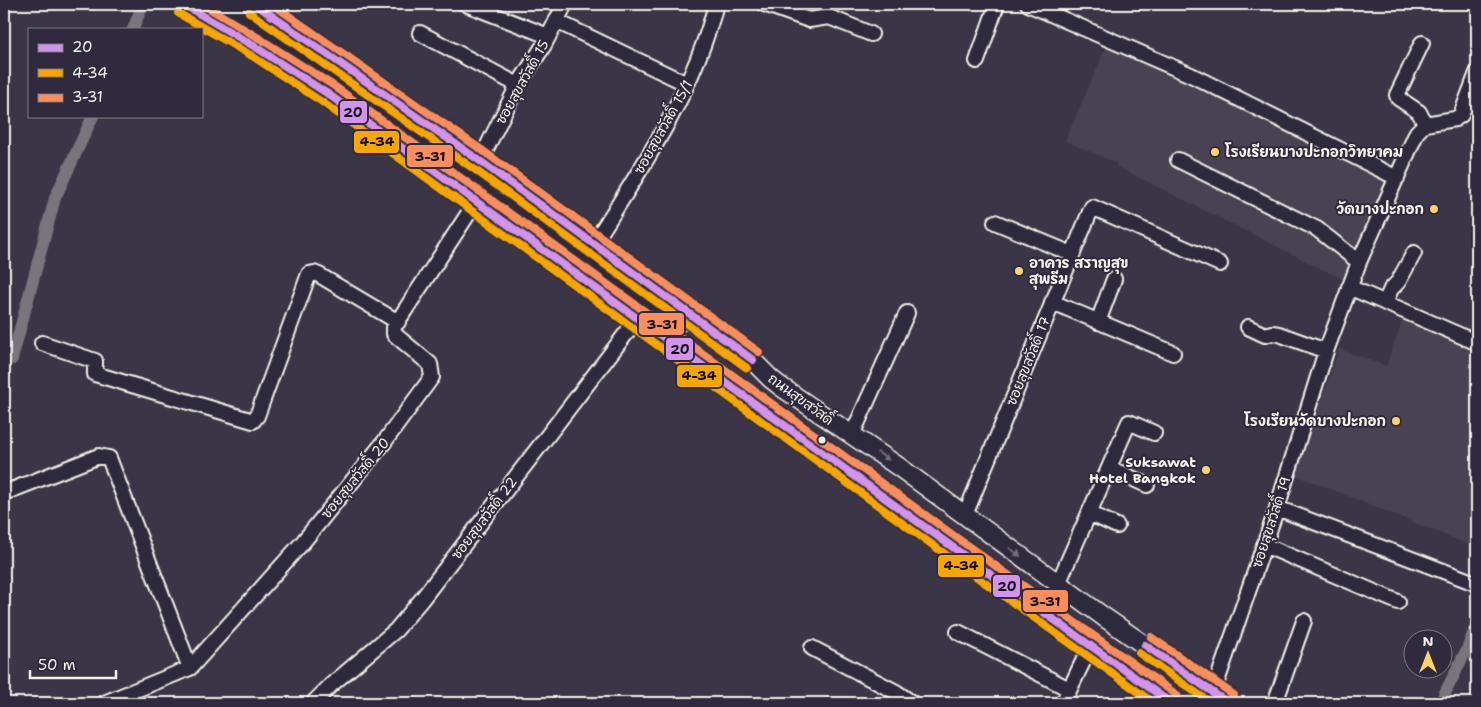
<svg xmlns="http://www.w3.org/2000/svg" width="1481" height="707" font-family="'Shantell Sans','Playpen Sans Thai',sans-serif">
	<rect width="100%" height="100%" fill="#3b3647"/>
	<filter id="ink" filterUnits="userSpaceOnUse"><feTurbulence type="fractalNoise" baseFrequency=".02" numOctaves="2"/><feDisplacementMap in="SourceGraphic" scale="10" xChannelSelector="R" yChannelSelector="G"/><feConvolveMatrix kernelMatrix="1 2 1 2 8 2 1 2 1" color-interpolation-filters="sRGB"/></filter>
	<g filter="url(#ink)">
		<path fill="#484352" d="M1108,43L1391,179L1360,250L1349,259L1344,280L1116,166L1117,163L1065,141Z
			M1403,319L1477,351V548L1296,475L1339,349L1386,366Z"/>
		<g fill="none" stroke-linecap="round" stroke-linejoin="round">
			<path stroke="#78747b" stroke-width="12" d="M133,29L143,4
				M4,358L12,359L55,198L93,116
				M1440,703L1468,647L1477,624"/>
			<g stroke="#f4f1e8" stroke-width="18">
				<path id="minor" d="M466,4L548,36
					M764,4L809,20L829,17L871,34
					M1028,4L1191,75L1397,178
					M556,21L687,84
					M420,33L518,85
					M1422,43L1397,95L1398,98L1419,112L1425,124
					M977,61L997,4
					M1178,160L1317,229L1359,262
					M480,161L518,85L544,45L565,4
					M995,222L1072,254
					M594,243C642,168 694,91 716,4
					M1349,287L1473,341
					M1052,302L1173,353
					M1385,303L1391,289L1398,282L1414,253
					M1098,322L1114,279
					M1248,327L1265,335L1272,333L1279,334L1326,351
					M42,343L95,361V374L253,421L257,416L309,274L314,273L319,275L398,322
					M852,435L907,313
					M1109,468L1147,485
					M4,493L99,456L109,458L190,668
					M1277,508L1475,583
					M1089,513L1117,526
					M965,515L1092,207L1220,264
					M1264,545L1398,602
					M1058,584L1129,422L1154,433
					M958,632L1069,689
					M812,648L896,692L912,703
					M1213,693L1277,508L1326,351L1359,262L1417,132L1425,124L1455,119L1461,115L1477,73
					M104,703L190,668L303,542L385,441L432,377L430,364L394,334V327L476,202
					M313,703L331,685L396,630L422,599L638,318
					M1063,703L1091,645
					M1275,703L1304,621"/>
			</g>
			<g stroke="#f4f1e8" stroke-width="21">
				<path id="major" d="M183,4L257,48L328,94L705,366L980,567L1171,703
					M227,4L307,57L645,297L682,321
					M255,4L480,161L749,357L771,379L780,386L899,467L1104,617L1228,703"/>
			</g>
			<use href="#minor" stroke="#2f2a3d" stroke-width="14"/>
			<use href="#major" stroke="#2f2a3d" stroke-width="18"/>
			<g stroke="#2f2a3d" stroke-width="11">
				<path id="bus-1" d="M183,4L257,48L328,94L980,567L1171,703
					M255,4L480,161L753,360
					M1145,645L1228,703"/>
			</g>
			<g stroke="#2f2a3d" stroke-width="11">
				<path id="bus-2" d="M249,12L474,169L747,368
					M178,13L252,56L322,102L974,575L1154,703
					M1139,653L1211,703"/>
			</g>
			<g stroke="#2f2a3d" stroke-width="11">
				<path id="bus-3" d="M202,4L262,40L334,86L986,559L1177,695
					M272,4L486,153L759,352
					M1151,637L1234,695"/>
			</g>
			<use href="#bus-1" stroke="#d193ec" stroke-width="8"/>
			<use href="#bus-2" stroke="#f7a600" stroke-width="8"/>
			<use href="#bus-3" stroke="#fa8e5a" stroke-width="8"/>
		</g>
		<defs><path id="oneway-solid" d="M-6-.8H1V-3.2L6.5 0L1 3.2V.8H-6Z" transform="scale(1.25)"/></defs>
		<g fill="#747079">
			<use href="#oneway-solid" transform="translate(883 456) rotate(34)"/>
			<use href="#oneway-solid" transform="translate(1015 552) rotate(36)"/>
		</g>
	</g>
	<g fill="#ffd166" stroke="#2f2a3d" stroke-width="2">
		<circle cx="1215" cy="152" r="5"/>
		<circle cx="1434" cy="209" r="5"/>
		<circle cx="1019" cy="271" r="5"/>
		<circle cx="1396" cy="421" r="5"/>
		<circle cx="1206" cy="470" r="5"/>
	</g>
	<circle fill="#f4f1e8" stroke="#2f2a3d" stroke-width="2" cx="822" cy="440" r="4.5"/>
	<g text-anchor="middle" stroke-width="4" stroke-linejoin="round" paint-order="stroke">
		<g font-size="14" fill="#f4f1e8" stroke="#2f2a3d">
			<text transform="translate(522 82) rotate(-61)" y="5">ซอยสุขสวัสดิ์ 15</text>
			<text transform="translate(663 127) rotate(-61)" y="5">ซอยสุขสวัสดิ์ 15/1</text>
			<text transform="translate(1028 361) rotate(-68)" y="5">ซอยสุขสวัสดิ์ 17</text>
			<text transform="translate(801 399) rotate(36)" y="5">ถนนสุขสวัสดิ์</text>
			<text transform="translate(355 478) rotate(-51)" y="5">ซอยสุขสวัสดิ์ 20</text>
			<text transform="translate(484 518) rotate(-53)" y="5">ซอยสุขสวัสดิ์ 22</text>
			<text transform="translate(1271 522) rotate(-72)" y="5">ซอยสุขสวัสดิ์ 19</text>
		</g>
		<g font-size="14" font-weight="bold" fill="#f4f1e8" stroke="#2f2a3d" text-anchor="end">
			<text x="1225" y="157" text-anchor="start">โรงเรียนบางปะกอกวิทยาคม</text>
			<text x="1424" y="214">วัดบางปะกอก</text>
			<text x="1029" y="268" text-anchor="start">อาคาร สราญสุข<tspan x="1029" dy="16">สุพรีม</tspan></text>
			<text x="1386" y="426">โรงเรียนวัดบางปะกอก</text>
			<text x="1196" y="467">Suksawat<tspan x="1196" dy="16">Hotel Bangkok</tspan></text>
		</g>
	</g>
	<g stroke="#2f2a3d" stroke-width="2">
		<rect x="339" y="100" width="29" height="24" rx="5" fill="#d193ec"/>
		<rect x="353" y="130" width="47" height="24" rx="5" fill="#f7a600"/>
		<rect x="406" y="144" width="48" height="24" rx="5" fill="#fa8e5a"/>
		<rect x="638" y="312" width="47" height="24" rx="5" fill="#fa8e5a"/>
		<rect x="665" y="337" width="29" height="24" rx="5" fill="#d193ec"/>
		<rect x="676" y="364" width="47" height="24" rx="5" fill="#f7a600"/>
		<rect x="937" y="554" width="48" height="24" rx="5" fill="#f7a600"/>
		<rect x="992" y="574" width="29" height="24" rx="5" fill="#d193ec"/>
		<rect x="1022" y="589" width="47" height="24" rx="5" fill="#fa8e5a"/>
	</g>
	<g font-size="14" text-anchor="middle" font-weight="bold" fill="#111">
		<text x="353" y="117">20</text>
		<text x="377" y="146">4-34</text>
		<text x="430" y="161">3-31</text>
		<text x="662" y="329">3-31</text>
		<text x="680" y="354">20</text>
		<text x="699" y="380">4-34</text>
		<text x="961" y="570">4-34</text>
		<text x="1007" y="591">20</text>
		<text x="1045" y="606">3-31</text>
	</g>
	<rect width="1481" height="707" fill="none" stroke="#2f2a3d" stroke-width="20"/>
	<rect x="10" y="10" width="1461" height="687" fill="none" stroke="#f4f1e8" stroke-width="2" filter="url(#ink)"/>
	<rect x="28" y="28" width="175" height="90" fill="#2f2a3d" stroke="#7e7a81"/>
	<rect x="38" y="44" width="25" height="8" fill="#d193ec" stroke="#7e7a81"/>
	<text x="72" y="52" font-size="15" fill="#f4f1e8">20</text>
	<rect x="38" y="69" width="25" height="8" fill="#f7a600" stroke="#7e7a81"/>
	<text x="72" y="78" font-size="15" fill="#f4f1e8">4-34</text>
	<rect x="38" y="94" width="25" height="8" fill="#fa8e5a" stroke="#7e7a81"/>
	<text x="72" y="102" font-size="15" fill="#f4f1e8">3-31</text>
	<g transform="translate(1428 654)"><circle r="24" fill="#2f2a3d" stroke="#7e7a81"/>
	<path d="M0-4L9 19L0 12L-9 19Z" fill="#ffd166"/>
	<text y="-8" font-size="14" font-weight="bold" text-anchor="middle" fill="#f4f1e8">N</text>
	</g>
	<path d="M30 670v8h86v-8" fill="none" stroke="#f4f1e8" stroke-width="2.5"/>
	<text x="38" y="670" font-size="15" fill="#f4f1e8" stroke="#2f2a3d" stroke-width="4" paint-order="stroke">50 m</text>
</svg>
